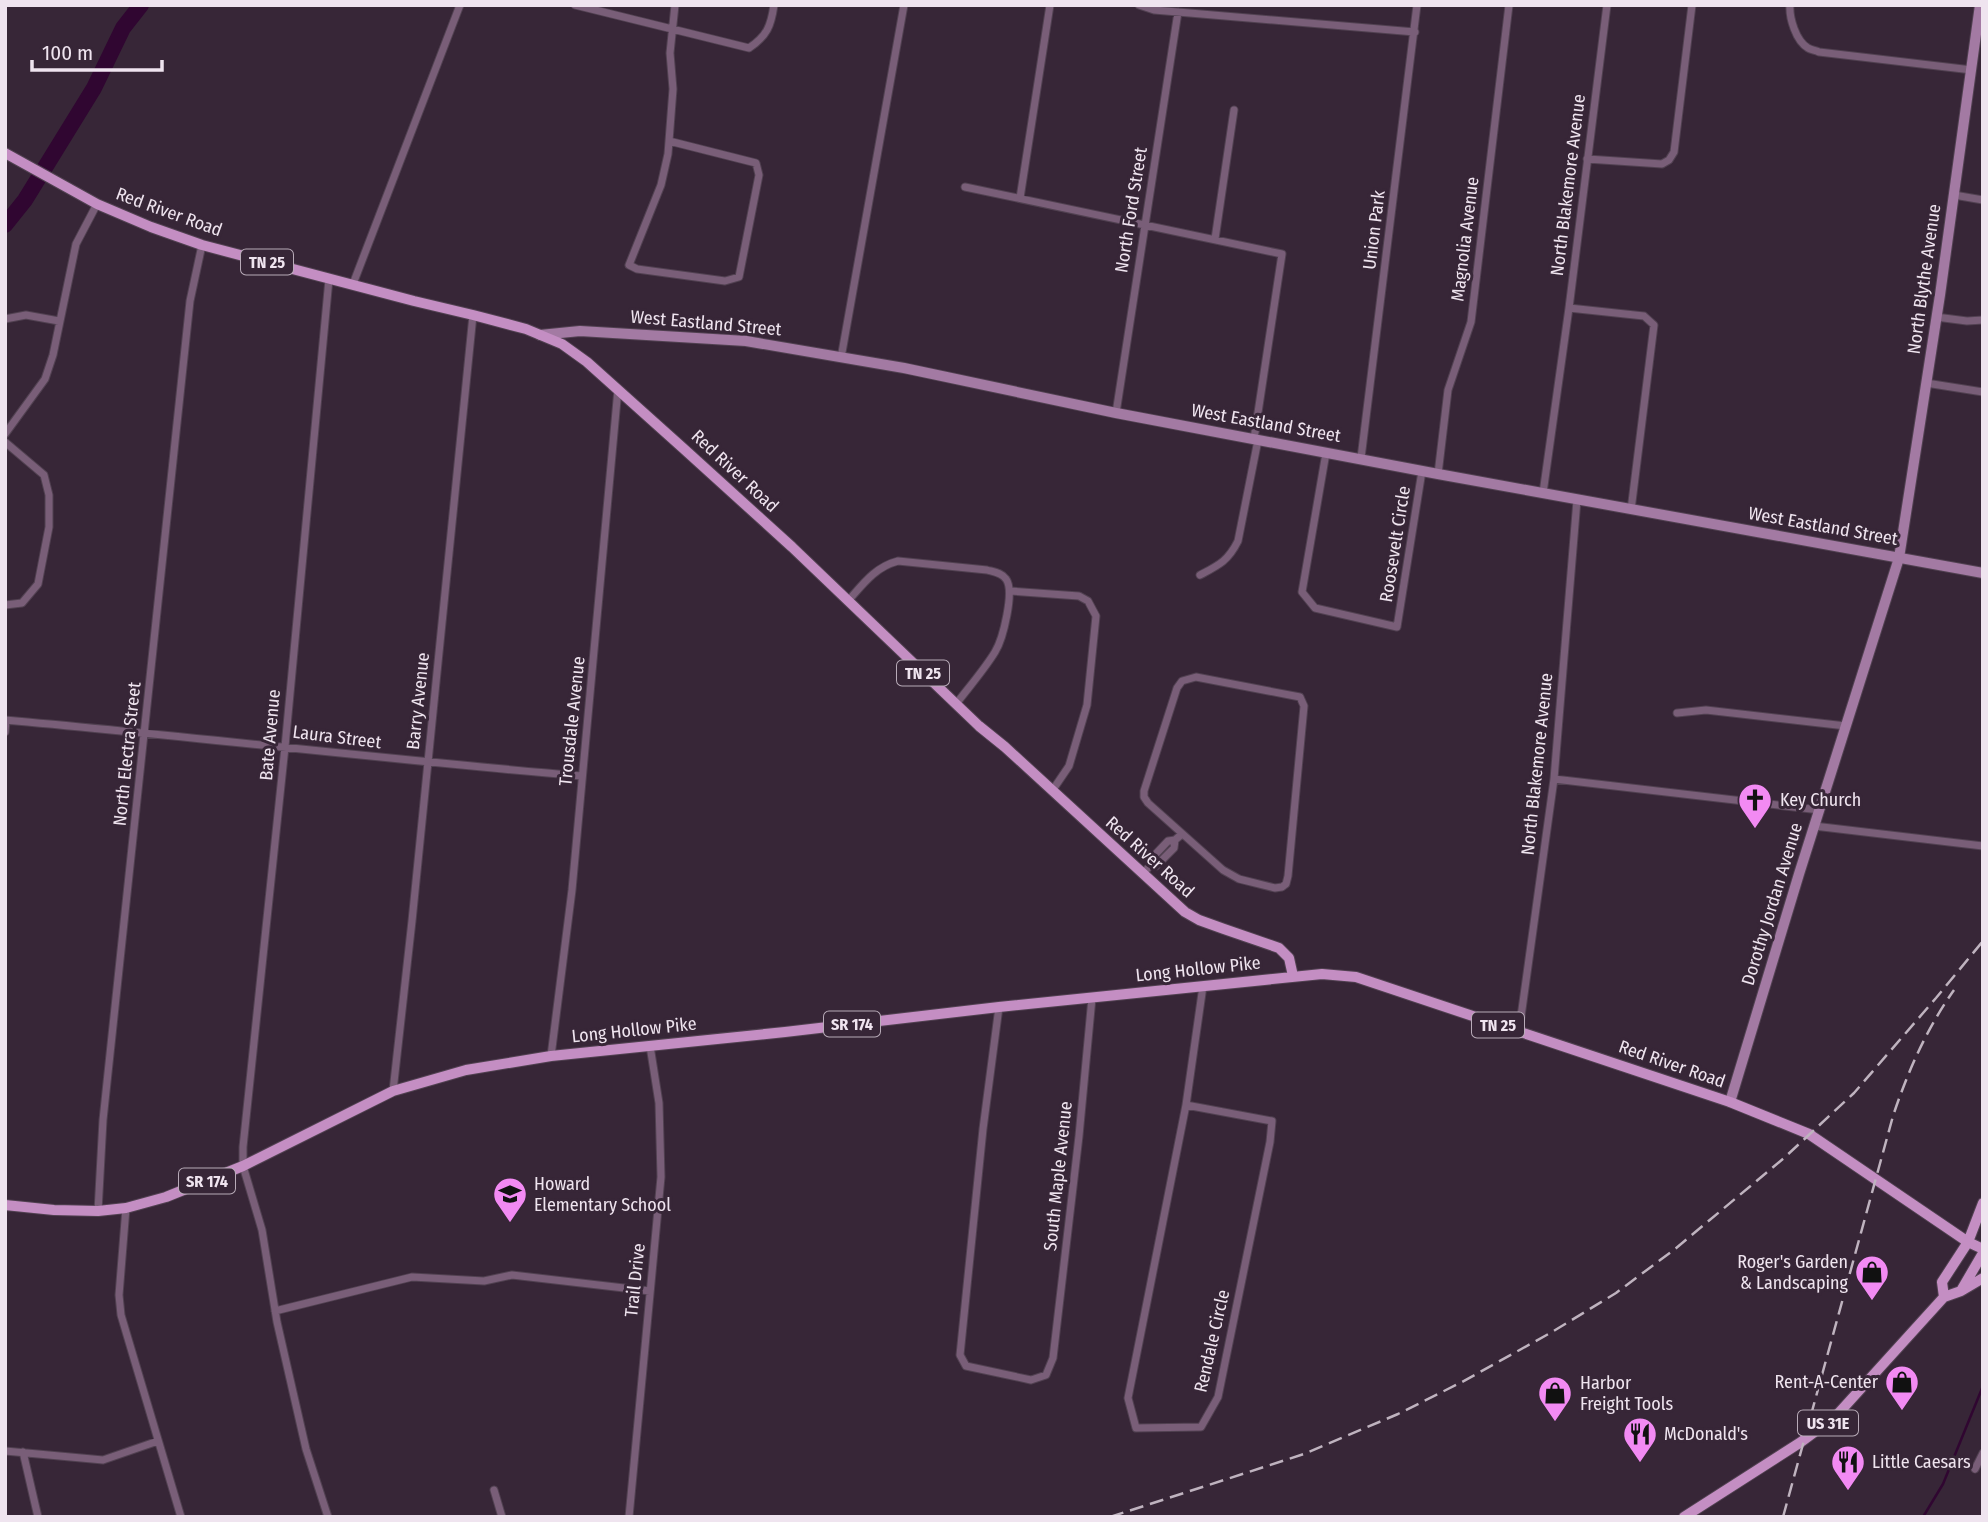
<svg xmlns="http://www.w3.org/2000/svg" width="1988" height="1522" font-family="'Fira Sans Condensed',sans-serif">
	<rect width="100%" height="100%" fill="#372637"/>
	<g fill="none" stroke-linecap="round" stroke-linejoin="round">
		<path stroke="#300631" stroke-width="2.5" d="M1923,1517L1943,1484L1983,1386"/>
		<path stroke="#300631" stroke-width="16" d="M5,225L25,200L94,88L123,28L141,5"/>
		<g stroke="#514151" stroke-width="9">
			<path id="street" d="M575,5L749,48C767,36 771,26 774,5
				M1139,5L1154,10L1415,32
				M1790,5C1789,18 1796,41 1808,48C1811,50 1815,50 1819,52L1972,70
				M669,141L756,163L759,175L739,277L725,281L637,269L629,265L661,185L668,154L673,89L670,53L675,5
				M1587,159L1662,164L1669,160L1674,152L1692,5
				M965,187L1282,254L1254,439
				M1954,195L1983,200
				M1020,198L1050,5
				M1215,239L1234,110
				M353,284L460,5
				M1569,308L1644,316L1654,325L1631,510
				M1936,317L1967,321L1983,320
				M5,319L26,315L59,321
				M841,358L904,5
				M1926,383L1983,392
				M1116,413L1178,12
				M5,434L45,379L53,355L76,244L97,204
				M5,442L44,475L49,495V527L38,584L22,603L5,605
				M1326,453L1302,592L1315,608L1397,627L1422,471
				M1361,458L1417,5
				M1438,474L1448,390L1471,322L1509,5
				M1543,493L1569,308L1607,5
				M1200,575C1219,565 1228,561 1238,541L1258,440
				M1010,591L1079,596L1088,601L1096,616L1087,705L1069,766L1052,791
				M848,601C863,584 875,567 898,561L987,570C994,572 1002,573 1006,579C1015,591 1003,639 995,652C984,670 969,687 956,704
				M1196,677L1300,697L1304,706L1288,876L1286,884L1282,887L1275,888L1239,879L1223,870L1148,803L1144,797V791L1177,688L1182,681Z
				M1677,713L1706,710L1846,726
				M5,720C198,737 390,760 582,776
				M5,732L6,721
				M1554,779L1820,810
				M1814,826L1983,846
				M1150,866H1156L1174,848L1175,840
				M1142,874L1150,866V860L1168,841L1175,840L1182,834
				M999,1007L983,1129L960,1355L966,1366L1031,1380L1046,1375L1053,1358L1079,1136L1092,998
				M1519,1031L1554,779L1577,500
				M551,1056L572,890L618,389
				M393,1091L412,921L473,315
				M1186,1105L1272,1121L1270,1142L1218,1397L1201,1427L1136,1428L1128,1398Z
				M1186,1105L1203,986
				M126,1208L119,1295L121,1315L181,1517
				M98,1211L103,1120L190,301L202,245
				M275,1311L412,1277L484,1281L512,1275L650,1291
				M5,1451L103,1460L158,1441
				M23,1452L38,1517
				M1975,1469L1983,1453
				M494,1490L502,1517
				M328,1517L306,1449L277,1322L262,1230L243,1166V1147L285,747L329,279
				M629,1517L661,1177L659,1103L650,1046"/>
		</g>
		<g stroke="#514151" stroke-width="12">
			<path id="secondary" d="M540,335L580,331L746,341L904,368L1116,413L1438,474L1983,573
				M1730,1102L1799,874L1899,558L1940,295L1980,5"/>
		</g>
		<g stroke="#514151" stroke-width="12">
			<path id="primary" d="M5,153L97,204L151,227L202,245L414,301L473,315L526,329L562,344L587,362L684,449L792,547L979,726L1005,747L1185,912L1199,920L1224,929L1279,948L1289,958L1293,976
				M5,1205L54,1210L98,1211L126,1208L166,1197L243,1166L393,1091L466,1070L551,1056L785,1032L999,1007L1322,974L1356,977L1730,1102L1809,1134L1968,1242L1983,1249
				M1962,1289L1983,1253
				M1944,1297L1942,1282L1968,1242L1983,1203
				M1684,1517L1801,1442L1836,1416L1944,1297L1961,1291L1983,1278"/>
		</g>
		<use href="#street" stroke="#795e78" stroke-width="7"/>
		<use href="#secondary" stroke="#a37aa3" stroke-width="10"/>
		<use href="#primary" stroke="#c48ec3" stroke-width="10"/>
		<path stroke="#bfb3bf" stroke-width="2.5" stroke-dasharray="14 7" stroke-linecap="butt" d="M1110,1517L1304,1454L1398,1414L1462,1382L1552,1332L1616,1293L1675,1249L1784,1158L1854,1093L1936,998L1983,941
			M1783,1517L1893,1116C1908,1071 1927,1028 1954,990"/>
	</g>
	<defs>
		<g id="church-pin" transform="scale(1.75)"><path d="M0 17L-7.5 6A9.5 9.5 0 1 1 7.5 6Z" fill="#f28af3" stroke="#372637"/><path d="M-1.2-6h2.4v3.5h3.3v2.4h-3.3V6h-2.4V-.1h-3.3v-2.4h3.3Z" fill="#111"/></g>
		<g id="school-pin" transform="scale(1.75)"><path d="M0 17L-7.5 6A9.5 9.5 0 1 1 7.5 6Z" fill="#f28af3" stroke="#372637"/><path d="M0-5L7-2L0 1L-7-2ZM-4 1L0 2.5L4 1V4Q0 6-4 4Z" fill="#111"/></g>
		<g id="shop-pin" transform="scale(1.75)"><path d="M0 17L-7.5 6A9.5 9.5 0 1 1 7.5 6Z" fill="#f28af3" stroke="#372637"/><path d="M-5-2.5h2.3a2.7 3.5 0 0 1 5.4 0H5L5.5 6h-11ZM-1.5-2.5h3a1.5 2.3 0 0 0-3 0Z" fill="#111"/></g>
		<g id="restaurant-pin" transform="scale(1.75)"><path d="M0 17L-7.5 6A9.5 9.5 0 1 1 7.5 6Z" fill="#f28af3" stroke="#372637"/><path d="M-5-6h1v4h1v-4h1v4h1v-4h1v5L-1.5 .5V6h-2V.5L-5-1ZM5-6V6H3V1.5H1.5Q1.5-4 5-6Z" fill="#111"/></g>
	</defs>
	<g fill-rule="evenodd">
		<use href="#church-pin" x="1755" y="800"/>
		<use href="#school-pin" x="510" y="1194"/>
		<use href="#shop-pin" x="1872" y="1272"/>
		<use href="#shop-pin" x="1902" y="1382"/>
		<use href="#shop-pin" x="1555" y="1393"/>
		<use href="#restaurant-pin" x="1640" y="1434"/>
		<use href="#restaurant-pin" x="1848" y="1462"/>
	</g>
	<g text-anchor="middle" stroke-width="6" stroke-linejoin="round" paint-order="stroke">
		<g fill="#372637" stroke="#b8abb8" stroke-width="2">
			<rect x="241" y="249.5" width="52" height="25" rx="5"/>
			<rect x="897" y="660.5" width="52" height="25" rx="5"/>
			<rect x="824" y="1011.5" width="56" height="25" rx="5"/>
			<rect x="1472" y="1012.5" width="52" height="25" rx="5"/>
			<rect x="179" y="1168.5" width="56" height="25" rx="5"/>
			<rect x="1798" y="1410.5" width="60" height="25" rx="5"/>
		</g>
		<g font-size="16" font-weight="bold" fill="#efe4ef">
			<text x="267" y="268">TN 25</text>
			<text x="923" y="679">TN 25</text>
			<text x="852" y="1030">SR 174</text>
			<text x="1498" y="1031">TN 25</text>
			<text x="207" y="1187">SR 174</text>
			<text x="1828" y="1429">US 31E</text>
		</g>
		<g font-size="18" fill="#efe4ef" stroke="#372637">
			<text transform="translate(1568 185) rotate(-83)" y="6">North Blakemore Avenue</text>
			<text transform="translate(1131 210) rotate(-81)" y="6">North Ford Street</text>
			<text transform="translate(169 212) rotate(20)" y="6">Red River Road</text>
			<text transform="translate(1374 230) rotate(-83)" y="6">Union Park</text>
			<text transform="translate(1465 239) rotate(-83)" y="6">Magnolia Avenue</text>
			<text transform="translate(1924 279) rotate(-82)" y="6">North Blythe Avenue</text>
			<text transform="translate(706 323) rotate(5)" y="6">West Eastland Street</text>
			<text transform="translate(1266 423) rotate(10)" y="6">West Eastland Street</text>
			<text transform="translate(735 471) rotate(43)" y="6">Red River Road</text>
			<text transform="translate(1823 526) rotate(10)" y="6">West Eastland Street</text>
			<text transform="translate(1395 544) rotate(-81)" y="6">Roosevelt Circle</text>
			<text transform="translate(418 701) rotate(-84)" y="6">Barry Avenue</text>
			<text transform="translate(572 721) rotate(-84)" y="6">Trousdale Avenue</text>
			<text transform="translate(270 735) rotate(-85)" y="6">Bate Avenue</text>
			<text transform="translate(337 737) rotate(7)" y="6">Laura Street</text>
			<text transform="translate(127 754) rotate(-84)" y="6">North Electra Street</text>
			<text transform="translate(1537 764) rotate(-84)" y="6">North Blakemore Avenue</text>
			<text transform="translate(1150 857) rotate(42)" y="6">Red River Road</text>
			<text transform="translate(1772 904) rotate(-73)" y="6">Dorothy Jordan Avenue</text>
			<text transform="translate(1198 969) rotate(-6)" y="6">Long Hollow Pike</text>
			<text transform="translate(634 1030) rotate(-6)" y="6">Long Hollow Pike</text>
			<text transform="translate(1672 1064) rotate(19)" y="6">Red River Road</text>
			<text transform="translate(1058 1176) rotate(-84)" y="6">South Maple Avenue</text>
			<text transform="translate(635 1280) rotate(-84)" y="6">Trail Drive</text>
			<text transform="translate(1212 1341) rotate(-77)" y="6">Rendale Circle</text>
		</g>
		<g font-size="18" fill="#efe4ef" stroke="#372637" text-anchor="start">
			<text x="1780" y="806">Key Church</text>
			<text x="534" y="1190">Howard<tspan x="534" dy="21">Elementary School</tspan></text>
			<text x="1848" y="1268" text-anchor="end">Roger's Garden<tspan x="1848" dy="21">&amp; Landscaping</tspan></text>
			<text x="1878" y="1388" text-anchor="end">Rent-A-Center</text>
			<text x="1580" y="1389">Harbor<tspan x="1580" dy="21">Freight Tools</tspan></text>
			<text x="1664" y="1440">McDonald's</text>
			<text x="1872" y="1468">Little Caesars</text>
		</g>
	</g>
	<rect width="1988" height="1522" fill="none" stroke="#efe4ef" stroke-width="14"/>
	<path d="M32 60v10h130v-10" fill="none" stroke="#efe4ef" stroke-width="3.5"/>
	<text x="42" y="60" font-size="21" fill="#efe4ef" stroke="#372637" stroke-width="5" paint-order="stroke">100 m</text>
</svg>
